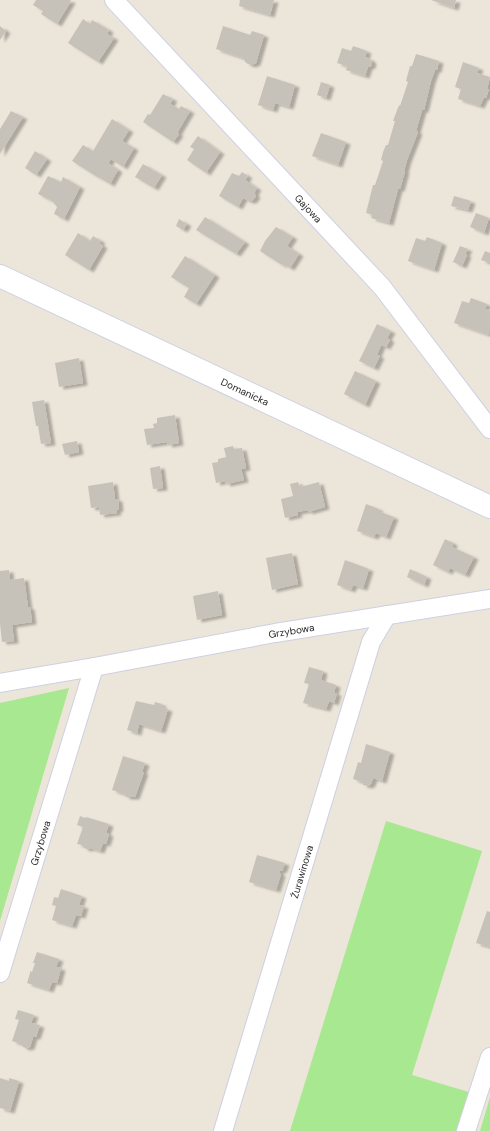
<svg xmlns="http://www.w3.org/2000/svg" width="490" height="1131" font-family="'DM Sans',sans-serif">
	<defs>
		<filter id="shadow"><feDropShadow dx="4.5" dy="2.5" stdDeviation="1" flood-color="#0004"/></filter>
	</defs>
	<rect width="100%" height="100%" fill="#ece5d9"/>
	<path fill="#a8e890" d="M69,688L0,921V703Z
		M386,821L482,851L412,1075L472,1093L460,1131H290Z
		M490,1097V1131H480Z"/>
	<path fill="#c7c2b9" filter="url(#shadow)" d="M36,0H70L71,1L57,24L41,14L43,11L33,5Z
		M240,0H274L270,15L239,6Z
		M431,0H456L454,8Z
		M83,19L90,24L92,20L109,30L107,34L114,38L98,62L68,43Z
		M0,26L6,31L0,40Z
		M223,26L250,35L252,31L264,35L256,63L251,65L246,63L243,58L216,49Z
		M353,46L367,51L365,57L370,59L372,62L371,66L368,67L365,76L346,70L347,66L337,63L342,48L351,51Z
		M416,54L439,61L437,70H435L431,81L424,110H422L416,131L418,132L407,160L404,171H405L400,189H398L389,223L371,218L373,215L366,213L373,185H375L383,161L381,160L383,152L386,145H388L395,121H393L399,105L400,106L408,82L406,81L410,66H412Z
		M463,62L479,68L477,73L490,77L487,89H489L486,98L484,97L480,106L458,99L461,89L455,87Z
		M267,76L295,85L289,107L275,103L273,110L258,105Z
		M321,82L330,85L326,98L317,95Z
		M163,94L173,99L170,104L179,109L181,106L190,111L177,133L179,134L173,142L143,122L148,114L150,115Z
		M11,111L23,117L0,154V129Z
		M112,119L129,130L122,141L134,148L123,167L111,159L108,163L118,170L110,184L100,178L107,166L99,178L72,161L83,145L93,151Z
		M321,133L346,142L338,165L312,156Z
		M198,136L220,152L206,173L187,160L194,149L190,147Z
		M35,151L47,159L36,175L25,168Z
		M143,164L162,175L154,188L135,177Z
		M242,172L248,176L245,180L257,188L254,193L256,196L252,201H249L243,198L238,207L219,196L232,173L239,176Z
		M48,176L61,182L63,177L80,187L64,219L54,214L57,207L52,201L38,194Z
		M454,196L471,201L468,210L451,206Z
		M476,213L489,218L484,233L470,227Z
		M205,217L245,242L236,254L196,230Z
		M179,219L187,224L183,230L176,226Z
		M276,227L293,237L287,246L299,254L290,268L283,264L282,265L260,251L265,241Z
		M78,233L90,241L93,236L101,241L99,243L103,246L89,270L65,255Z
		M427,237L442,243L434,270L408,261L416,238L425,241Z
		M460,246L468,249L465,254L467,255L462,266L453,262Z
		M485,251L490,253V263L481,260Z
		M185,256L215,275L196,304L184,297L189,288L171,277Z
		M471,298L487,304L485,309L490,310L489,335L454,323L462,301L469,303Z
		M377,324L391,331L387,338L390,340L386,347L381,345L377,355L380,356L374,368L359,361Z
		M79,358L83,383L59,387L55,363Z
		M355,371L376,381L365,405L344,394Z
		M44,400L51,443L41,444L38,426H36L32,402Z
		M175,415L179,443L168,445L167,442L147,445L144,429L154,428L153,424L157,423V418Z
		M77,441L79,452L65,455L62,444Z
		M233,446L234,449L242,448L246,468L241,469L244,480L226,484L225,481L216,483L212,463L218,462V459L226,457L224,448Z
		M160,466L163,488L153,489L150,468Z
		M113,482L115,499H118L119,509L116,510L117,513L100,515L99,507L91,508L88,486Z
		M298,482L300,487L319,482L325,507L308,512V510L297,512L298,515L285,518L281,499L293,496L290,484Z
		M366,504L379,509L378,511L394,517L386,537L376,533L374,537L357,531Z
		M445,539L453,543L452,547L474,557L465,575L450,568L448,572L433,565Z
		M292,553L298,584L272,590L266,558Z
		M345,560L369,569L363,588L353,585L351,590L337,585Z
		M410,569L427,577L424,585L407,577Z
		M9,570L10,580L24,578L28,607H30L32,622L12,625L14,641L2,642L0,624V571Z
		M218,591L222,615L197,620L193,596Z
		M309,667L323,671L321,680L336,685L334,693H337L334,703L329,701L326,709L303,703L309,684L304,683Z
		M136,701L154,705L155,702L162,704L161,707L168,709L161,731L139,724L137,733L127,730Z
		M366,744L390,752L382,781L373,778L371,784L368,786L363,785L362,782L353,779L358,762L361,763Z
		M123,756L145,763L142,772H144L135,797H126L124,794L112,790Z
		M80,816L85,818L86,817L109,824L106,833L109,834L106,844L103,843L100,851L90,848L87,849L84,848L82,845L77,844L83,827L77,825Z
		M257,855L285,863L282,871L280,870L279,873L281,874L276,890L249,882Z
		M61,889L82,896L79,905L84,906L81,916L76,915L72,926L52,920L56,906L52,905L54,897L58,898Z
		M487,911L490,912V947L476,943Z
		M37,952L59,959L56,967L61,968L57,983L52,982L49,990L27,983L30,973V971L32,972L35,963H33Z
		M18,1010L34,1015L31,1023L40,1025L36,1037H33L30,1047L26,1048L23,1047L21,1044L12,1041L19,1020L15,1019Z
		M0,1078L9,1081V1078L19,1081L10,1111L0,1108Z"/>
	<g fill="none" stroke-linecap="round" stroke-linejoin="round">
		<g stroke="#ced0e3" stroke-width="20">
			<g id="street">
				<path id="s1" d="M114,0L382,287L490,429"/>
				<path id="s2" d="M0,683L94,667L275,633L490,599"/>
				<path id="s3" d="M0,973L94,667"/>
				<path id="s4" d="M223,1131L371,642L387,615"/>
				<path d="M466,1131L490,1057"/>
			</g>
		</g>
		<g stroke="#ced0e3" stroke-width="24">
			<g id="secondary">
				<path id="s5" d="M0,276L490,507"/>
			</g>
		</g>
		<use href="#street" stroke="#fff" stroke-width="18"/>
		<use href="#secondary" stroke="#fff" stroke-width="22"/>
	</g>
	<g text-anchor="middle" stroke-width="3" stroke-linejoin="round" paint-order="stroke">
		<g font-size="10" fill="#282828" stroke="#fff">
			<text dy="4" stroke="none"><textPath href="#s1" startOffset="285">Gajowa</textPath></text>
			<text dy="4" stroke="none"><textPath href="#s5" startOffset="271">Domanicka</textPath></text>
			<text dy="4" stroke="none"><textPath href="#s2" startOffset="296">Grzybowa</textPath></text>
			<text dy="4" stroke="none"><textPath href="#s3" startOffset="136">Grzybowa</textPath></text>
			<text dy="4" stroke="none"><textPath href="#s4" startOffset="271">Żurawinowa</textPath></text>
		</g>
	</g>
</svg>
